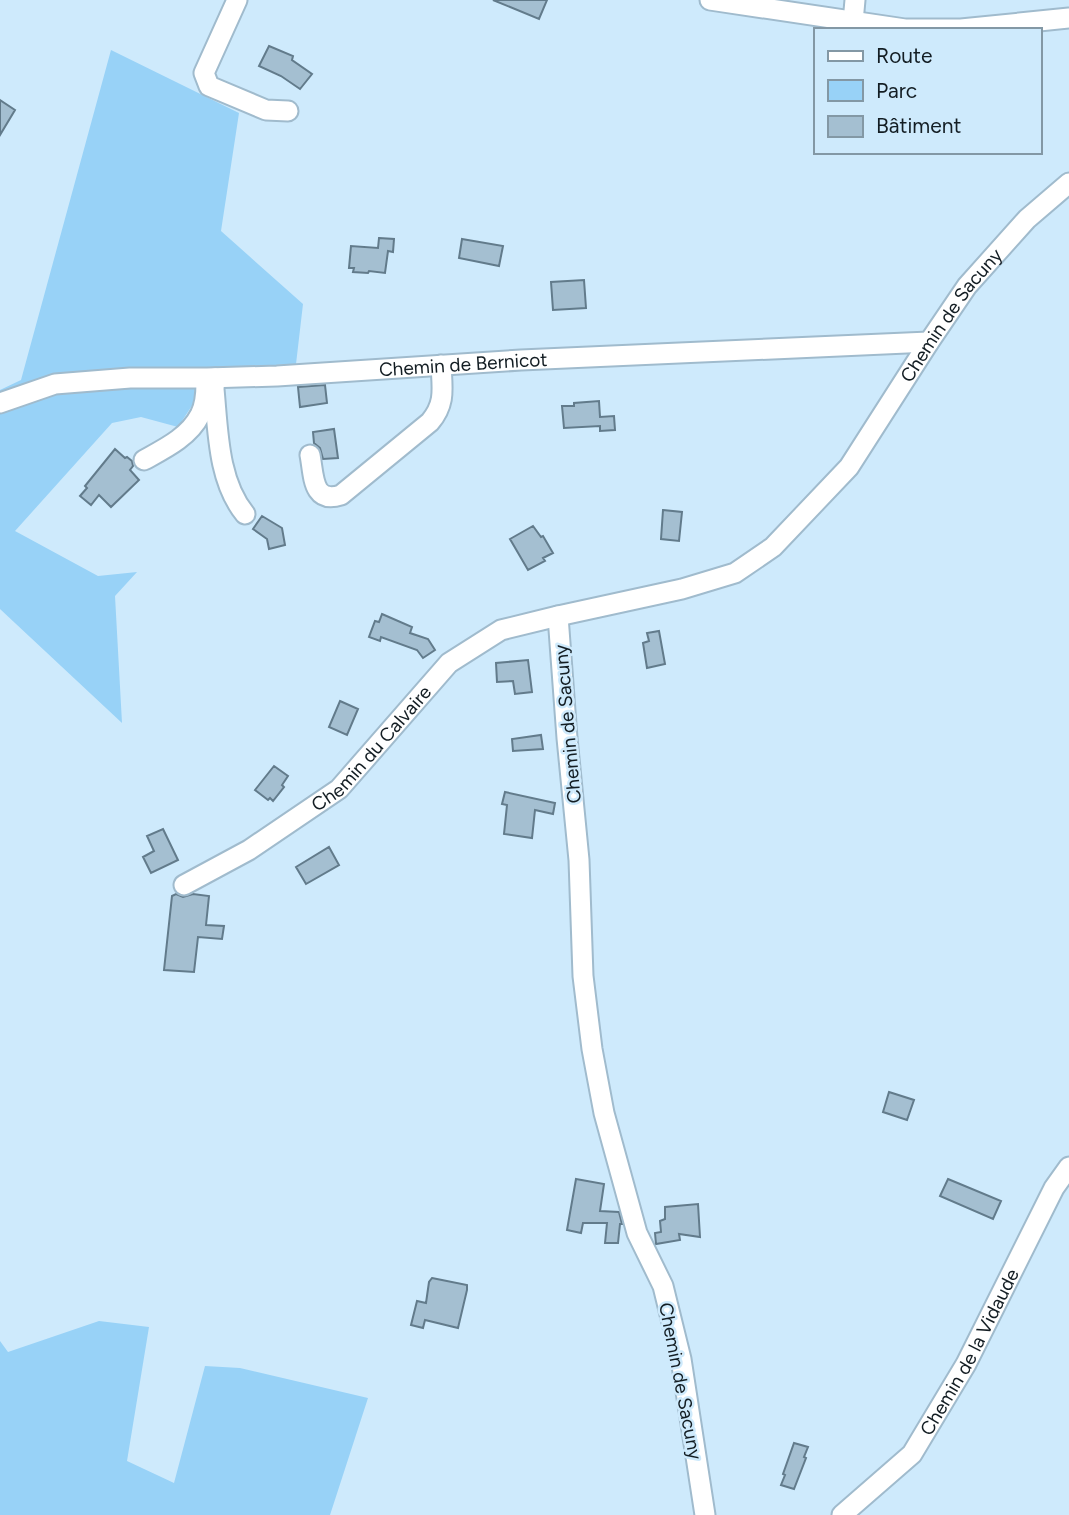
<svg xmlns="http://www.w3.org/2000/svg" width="1069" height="1515" font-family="Figtree,sans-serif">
	<rect width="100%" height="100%" fill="#ceeafc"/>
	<path fill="#98d2f7" d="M111,50L239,113L221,231L303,304L296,364L209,368L195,370V401L178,427L141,417L112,423L15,531L98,576L137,572L115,596L122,723L0,609V390L21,380Z
		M99,1321L149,1327L127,1461L174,1483L205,1366L240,1368L368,1398L330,1515H0V1341L8,1352Z"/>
	<path fill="#a4bfd1" stroke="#627b8b" stroke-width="2" d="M493,0H547L539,19Z
		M269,46L293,56L292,60L312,74L300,89L281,76L259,66Z
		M0,100L15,110L0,135Z
		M379,238L394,239L393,252L388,251L385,273L369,271L368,273L353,272L354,268H349L351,246L378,248Z
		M462,239L503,246L499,266L459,258Z
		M584,280L586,308L553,310L551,282Z
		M325,385L327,403L300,407L298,387Z
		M599,401L600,417L614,416L615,430L600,431V426L564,428L562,406H574V403Z
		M334,429L338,458L323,459L320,448L314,443L313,432Z
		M115,449L125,458L127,457L132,461L133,466L130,470L139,480L111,507L99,495L91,505L80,496L87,488L85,486Z
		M663,510L682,512L679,541L661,539Z
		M262,516L282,528L285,545L269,549L267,539L253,529Z
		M533,526L541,537L543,536L553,553L543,558L545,561L528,570L510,539Z
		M382,614L412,627L410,633L428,639L435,650L423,658L417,650L381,637L380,641L369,637L375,621L379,622Z
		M659,631L665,664L647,668L643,643L649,641L647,633Z
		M528,660L532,692L515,694L513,681L497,682L496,663Z
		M340,701L358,709L347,735L329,727Z
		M541,735L543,749L513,751L512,739Z
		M274,766L288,776L282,785L284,787L273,801L270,798L268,800L255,790Z
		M505,792L555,803L553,814L535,810L532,838L504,834L507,805L502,804Z
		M163,829L178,860L151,873L143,857L154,851L147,836Z
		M329,847L339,865L306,884L296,867Z
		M176,894L183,897L193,894L209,896L206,925L224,926L222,939L198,937L194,972L164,970L172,896Z
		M889,1092L914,1100L907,1120L883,1112Z
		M576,1179L604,1184L600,1211L619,1212L622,1224H620L618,1243H605L607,1223H583L581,1233L567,1230Z
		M948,1179L1001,1201L993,1219L940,1196Z
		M698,1204L700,1237L679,1234L680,1240L656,1244L655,1233L661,1232L660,1221L665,1219V1207Z
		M432,1278L467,1285V1290L458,1328L425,1320L423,1328L411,1325L417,1301L426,1303L429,1282Z
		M794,1443L808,1447L804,1457L806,1458L794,1489L781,1485L785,1475L783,1474Z"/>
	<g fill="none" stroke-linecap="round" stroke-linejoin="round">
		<g stroke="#a0bbcd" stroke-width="23">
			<g id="minor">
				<path d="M237,0L204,73L209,86L266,110L288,111"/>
				<path d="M710,0L905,29H961L1069,18"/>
				<path d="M853,22L855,0"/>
				<path d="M215,378L214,389C218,431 218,481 245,514"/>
				<path id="s1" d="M0,403L55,384L130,378H207L277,376L521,360L929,342"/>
				<path d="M310,455C314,476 312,504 341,495L430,422C446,403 442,388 441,365"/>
				<path d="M144,460C164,449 189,437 200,415C205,406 206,394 206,383"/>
				<path id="s2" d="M184,885L249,850L339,789L449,663L501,630L558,616"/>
				<path id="s3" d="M705,1515L681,1359L663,1286L637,1233L604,1113L592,1049L583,976L579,860L567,738L558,616L682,589L735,573L773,547L849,467L929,342L967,286L1027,219L1069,183"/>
				<path id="s4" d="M842,1515L912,1454L966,1364L1054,1188L1069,1167"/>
			</g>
		</g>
		<use href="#minor" stroke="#fff" stroke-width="19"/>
	</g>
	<g text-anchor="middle" stroke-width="5" stroke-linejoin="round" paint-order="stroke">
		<g font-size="19" fill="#131d23" stroke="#ceeafc">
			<text dy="7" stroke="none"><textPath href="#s3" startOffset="1438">Chemin de Sacuny</textPath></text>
			<text dy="7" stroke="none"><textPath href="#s1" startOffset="467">Chemin de Bernicot</textPath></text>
			<text transform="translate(567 724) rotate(-95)" y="7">Chemin de Sacuny</text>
			<text dy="7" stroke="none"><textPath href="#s2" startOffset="234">Chemin du Calvaire</textPath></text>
			<text dy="7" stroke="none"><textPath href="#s4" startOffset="210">Chemin de la Vidaude</textPath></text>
			<text transform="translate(681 1381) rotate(79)" y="7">Chemin de Sacuny</text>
		</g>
	</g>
	<rect x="814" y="28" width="228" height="126" fill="#ceeafc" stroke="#8398a5" stroke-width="2"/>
	<rect x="828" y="51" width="35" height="10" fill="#ffffff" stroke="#8398a5" stroke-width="2"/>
	<text x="876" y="63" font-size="21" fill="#131d23">Route</text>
	<rect x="828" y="80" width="35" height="21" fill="#98d2f7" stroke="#8398a5" stroke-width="2"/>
	<text x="876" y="98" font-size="21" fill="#131d23">Parc</text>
	<rect x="828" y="116" width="35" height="21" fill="#a4bfd1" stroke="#8398a5" stroke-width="2"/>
	<text x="876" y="133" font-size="21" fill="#131d23">Bâtiment</text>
</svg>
